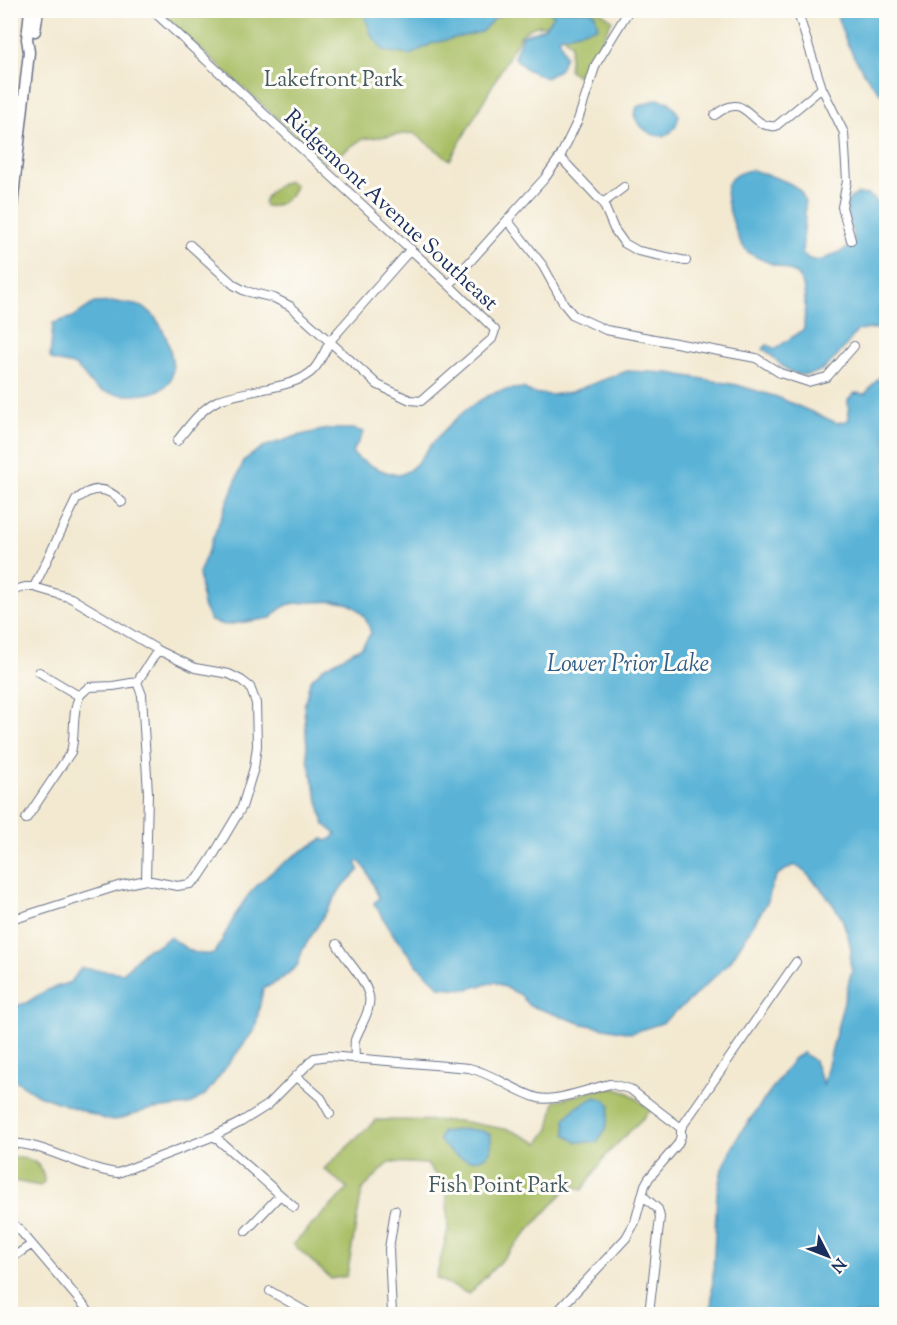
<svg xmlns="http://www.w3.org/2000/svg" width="897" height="1325" font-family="'Sorts Mill Goudy',serif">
	<rect width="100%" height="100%" fill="#fdfcf7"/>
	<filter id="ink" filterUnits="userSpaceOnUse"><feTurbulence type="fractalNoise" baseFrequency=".0167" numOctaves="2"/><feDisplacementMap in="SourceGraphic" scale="12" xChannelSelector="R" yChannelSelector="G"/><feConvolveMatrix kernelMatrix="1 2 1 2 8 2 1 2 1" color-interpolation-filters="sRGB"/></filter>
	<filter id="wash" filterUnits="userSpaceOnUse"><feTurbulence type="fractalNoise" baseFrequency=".008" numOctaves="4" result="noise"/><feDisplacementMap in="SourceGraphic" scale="24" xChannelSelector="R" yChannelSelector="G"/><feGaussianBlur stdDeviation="1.35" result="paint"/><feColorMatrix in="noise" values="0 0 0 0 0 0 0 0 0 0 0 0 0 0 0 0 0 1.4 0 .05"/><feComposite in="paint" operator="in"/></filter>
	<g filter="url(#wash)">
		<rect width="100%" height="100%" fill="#f3e9d1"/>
		<path fill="#a8be63" stroke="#627660" stroke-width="1.5" d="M598,10L612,20L582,79L569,70L571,44C555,27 541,17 521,35L450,160L413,133L362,139L327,163L158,11Z
			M288,181L295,185C293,197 277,209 265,206L264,202C268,191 277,185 288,181Z
			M609,1087L629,1093L651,1110L607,1154L582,1190L571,1184L500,1262L469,1294L436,1278L448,1230L447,1189L427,1164L390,1162L362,1190L347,1276L331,1279L293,1244L348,1189L324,1169L376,1120L460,1121L510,1130L539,1143L549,1129L555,1101Z
			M11,1158C28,1157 44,1161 44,1182L40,1186L14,1181L11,1183Z"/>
		<path fill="#5ab3d7" stroke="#3a719a" stroke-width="1.5" d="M363,11V10L508,11L495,18L481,32L433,43L410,55L384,51L371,34Z
			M548,11H590L595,14L598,27L559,37L565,56L560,69L546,78L526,69L514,57L522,36L544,28L554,15Z
			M836,11H886V98C864,80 842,39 836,11Z
			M657,99L669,102L679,115C674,146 644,139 634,115L637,107Z
			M752,170C817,190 806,190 802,253L809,259L820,261L855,245L846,207L850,198L858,194L868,195L875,199L886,220V328L858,330C840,352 820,388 788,370C777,364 773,354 763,349L767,345L775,349L804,329C804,313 809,288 797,275C789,267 758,262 747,251C739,243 736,232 733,222C725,197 718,175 752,170Z
			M117,302C126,304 136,304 144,308C162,316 178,361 171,378C163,400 115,397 98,389C88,384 85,373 76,367C68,361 58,365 50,358L53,323L73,317L94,303Z
			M886,370V1314H711L717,1192L722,1169L739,1135L794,1058L803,1053L814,1061L823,1085L852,969C848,961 851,958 851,951C851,943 847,934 845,927C841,911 809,871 794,865L777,875L772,885L768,901L730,962L690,1000L662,1023L631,1033L583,1024L528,1005L521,995L495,982L467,989L440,987L419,967L395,937L374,903L379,898L366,869L359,861L356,862L359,870L341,888L303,949L297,966L280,980L263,989L255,1029L205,1095L189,1105L147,1110L116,1120L105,1119L38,1095L11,1077V1007L26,1003L47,990L71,982L81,968L123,973L145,950L157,946L170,937C186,948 196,958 215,953C227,933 236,909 251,892C271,869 296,854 323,839L327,841L333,838L336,834L324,824L308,760L304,707L310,681L323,668L362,647L371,633C362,600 342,600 313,602C294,603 283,602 271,618L225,625L211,621L203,606L199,573L244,460L263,447L297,436L327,429H353L364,432L352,453C359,461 393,478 402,474C416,468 422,456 431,445C448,425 474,399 500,391C508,389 516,389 523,388L532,393L551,395L571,392L627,371L669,373L737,385L777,397L837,423L849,420L848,400L855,393L865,394Z
			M595,1097L606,1100L610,1106L606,1129L597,1142H576L566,1134L565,1119L575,1108Z
			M467,1129L483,1131L491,1135V1150C478,1170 448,1156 439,1139L442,1132Z"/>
	</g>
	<g filter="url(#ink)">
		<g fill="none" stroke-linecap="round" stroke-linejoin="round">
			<g stroke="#677086" stroke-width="10">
				<path id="minor" d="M152,10L449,285L491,326L495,330L492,339L421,401L410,400L378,385L290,306L274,298L245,291L234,285L190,245
					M797,10L822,88L844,133L847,181L842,207L851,240
					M715,115C748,88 749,130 776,126L822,88
					M560,157L603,203L614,229L624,243L638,251L686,261
					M603,203L624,187
					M508,221L543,266L564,304L573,315L606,330L756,358L780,373L808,382L827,377L854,346
					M449,285L545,178L560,157L578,120L596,64L629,10
					M177,441C189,426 200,410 217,401C242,389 296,390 314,369C321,361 325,351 330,341L411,249
					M34,587L76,500C92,486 107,486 122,502
					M10,591L25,587H34L71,598L158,650L195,668L229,674L241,680L250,687L256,703L257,746L254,768L242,807L211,859L199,877L190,884L177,886L146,880L118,886L21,917L10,916
					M39,672L79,696
					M26,819L71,752C76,735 71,714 79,697C81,693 86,690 89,687L113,686L137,682
					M146,880L148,793L142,695L137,682L158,650
					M337,944C346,961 364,976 369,996C372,1010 359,1028 355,1040C354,1046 355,1053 355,1059
					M296,1076L321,1098L330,1114
					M681,1128L796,962
					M214,1136L294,1207
					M10,1143C48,1144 81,1169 118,1173L214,1136L241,1122L268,1105L314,1058L329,1056L469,1068C494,1074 514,1091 538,1098C556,1102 592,1088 610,1084L630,1089L681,1128
					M643,1196L658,1209L660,1217L649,1314
					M10,1222L18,1228L86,1308L90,1314
					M246,1231L280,1195
					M10,1259L31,1245
					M270,1291L310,1314
					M392,1314L389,1249L395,1210
					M555,1314L626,1238L635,1222L645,1185L649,1178L678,1144L681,1136V1128"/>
			</g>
			<g stroke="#677086" stroke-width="13">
				<path id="major" d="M35,31L38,10
					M10,224L29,52L27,39L30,10"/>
			</g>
			<use href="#minor" stroke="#fff" stroke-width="8"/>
			<use href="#major" stroke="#fff" stroke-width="10"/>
		</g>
	</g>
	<g text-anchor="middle" stroke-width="6" stroke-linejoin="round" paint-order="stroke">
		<g font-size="22" fill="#455a60" stroke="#fdfcf7">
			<text x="334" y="86">Lakefront Park</text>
			<text x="499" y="1192">Fish Point Park</text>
		</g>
		<g font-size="22" fill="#1b2f5e" stroke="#fdfcf7">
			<text transform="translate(392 209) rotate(43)" y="8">Ridgemont Avenue Southeast</text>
		</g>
		<g font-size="24" font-style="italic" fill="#315d88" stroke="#fdfcf7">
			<text x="628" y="671">Lower Prior Lake</text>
		</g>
	</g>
	<rect width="897" height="1325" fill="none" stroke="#fdfcf7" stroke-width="36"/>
	<g transform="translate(828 1256) rotate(132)" stroke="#fdfcf7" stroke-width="4.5" paint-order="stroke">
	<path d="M0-4.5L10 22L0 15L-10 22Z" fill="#1b2f5e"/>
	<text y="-9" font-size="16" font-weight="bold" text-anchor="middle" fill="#1b2f5e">N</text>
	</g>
</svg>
